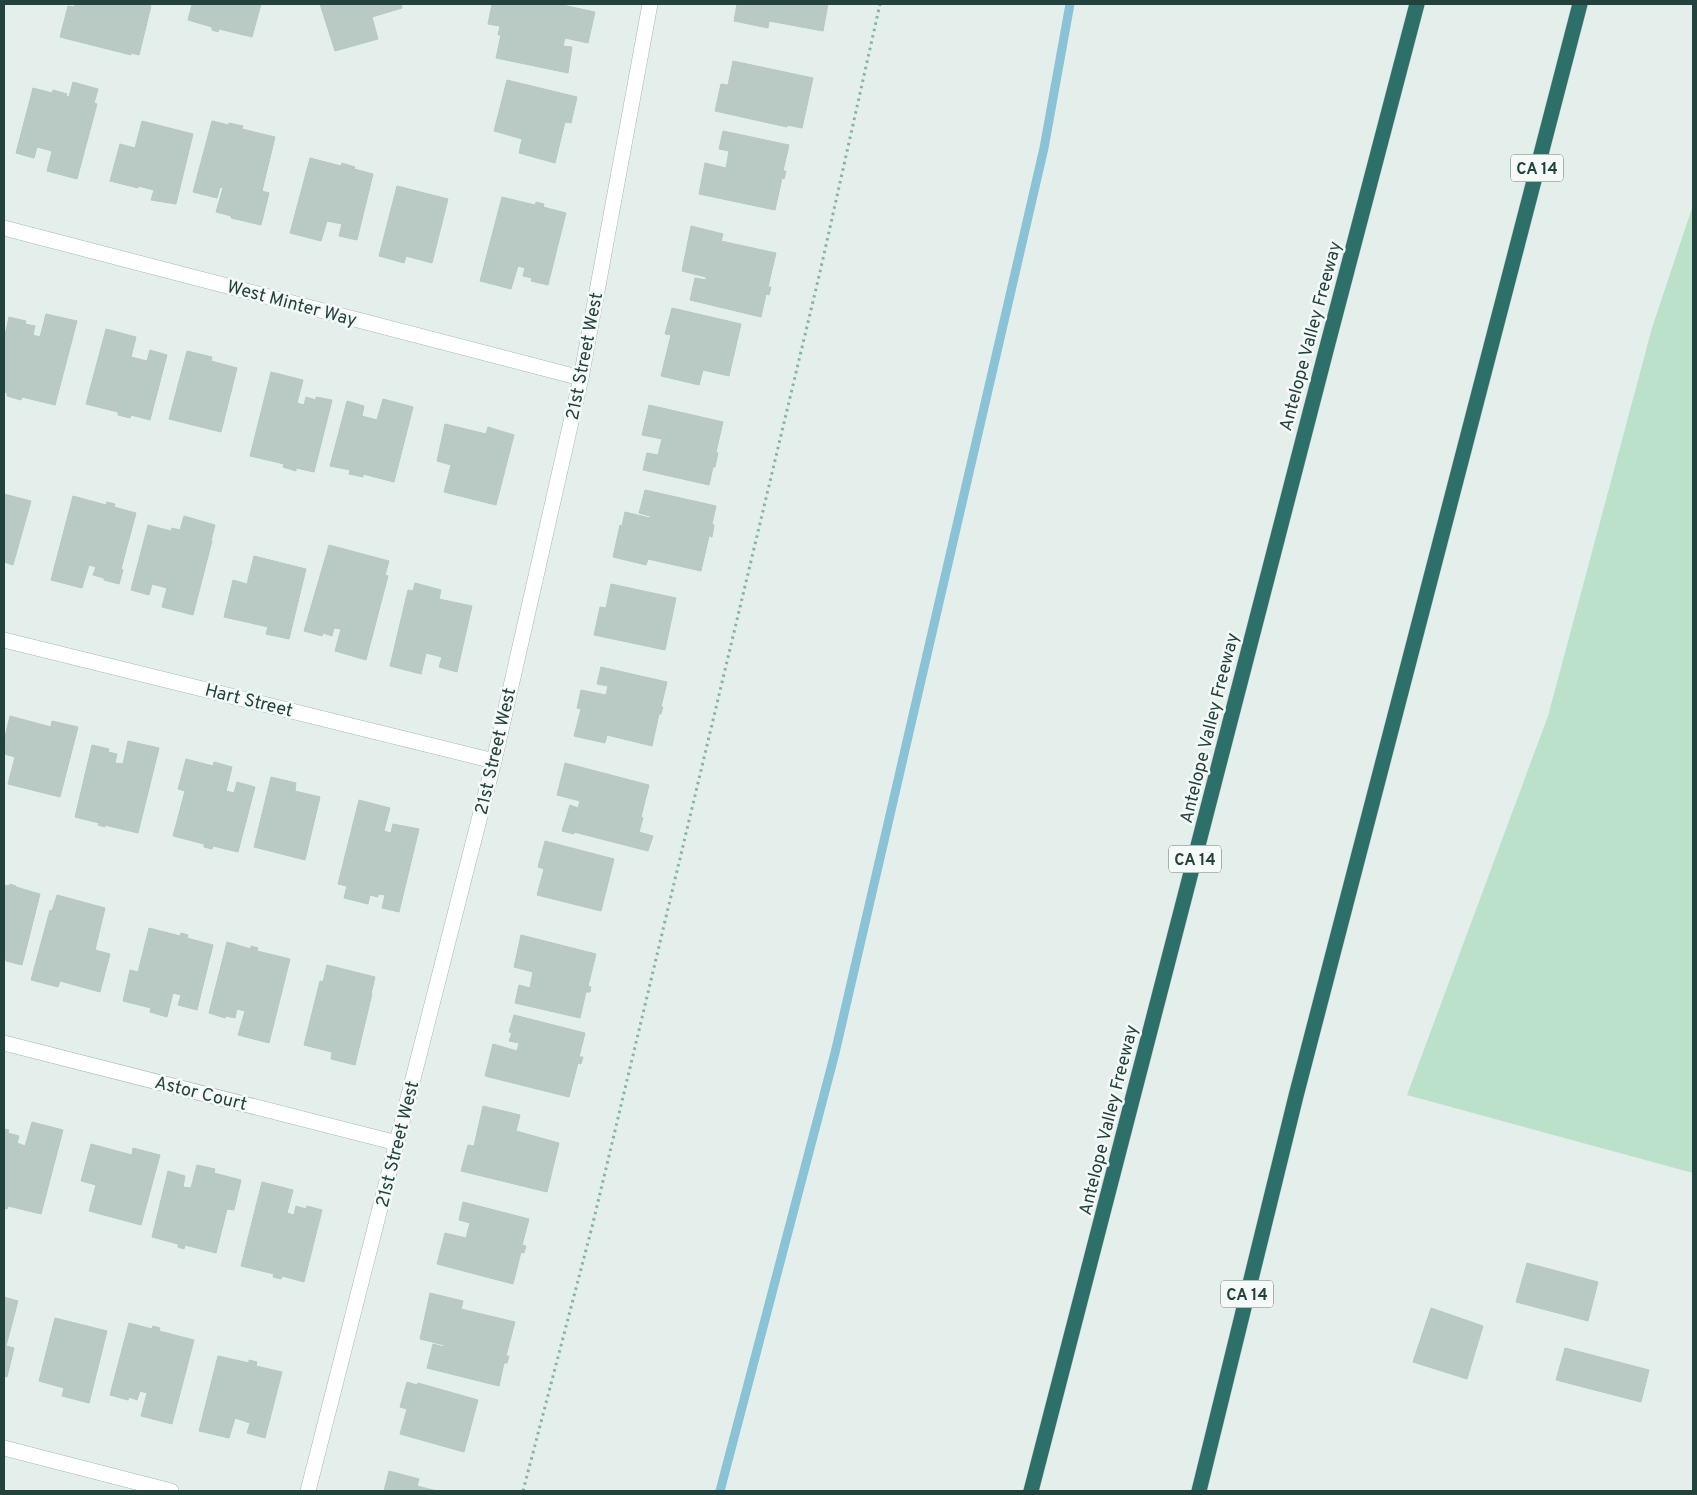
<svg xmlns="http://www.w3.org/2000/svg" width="1697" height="1495" font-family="Overpass,sans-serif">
	<rect width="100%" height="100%" fill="#e4efeb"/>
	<path fill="#bce1ca" d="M1693,205V1173L1407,1095L1548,716L1652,328Z"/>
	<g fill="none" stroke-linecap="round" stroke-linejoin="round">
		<path stroke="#8ac2d6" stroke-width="9" d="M720,1491L835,1053L1044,148L1070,4"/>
	</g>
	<path fill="#b9cac5" stroke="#b6c9c3" d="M75,4H143L151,6L139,55L131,53V55L60,37L68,6L74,7Z
		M192,4H261L252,37L219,29L218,32L212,30V27L188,20Z
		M320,4H401L402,8L372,17L378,39L335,51Z
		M492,4H558L595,12L588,43L565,38L563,46L572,47L568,73L496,58L501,35H498L500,26L488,24Z
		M737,4H828L823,31L769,21L768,28L734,21Z
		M733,61L813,78L802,128L787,125V127L715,111L721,84L728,85Z
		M507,80L577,97L571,123L565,122L555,163L519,153L522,139L494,131Z
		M73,82L98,89L94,103L97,104L77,179L47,171L52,151L37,147L34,158L16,153L33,88L52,93L53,90L67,94L66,96L69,97Z
		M142,121L193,134L176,204L151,200L154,190L138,186V188L110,181L120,144L135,148Z
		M212,121L229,125V123L243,126L242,129L275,137L262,191L269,193L261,225L231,218V216L216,212L223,188L220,187L217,198L193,192Z
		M723,131L789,145L783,171H786L784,179L782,178L775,210L699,194L705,163L726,168L729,151L719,149Z
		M310,158L341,166L342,163L355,167L354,169L373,174L357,240L339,236L342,224L327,221L321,241L290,233Z
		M397,186L448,199L432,263L406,256L404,263L379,256Z
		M502,197L535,205L536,202L544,204L543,207L566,213L548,285L531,281L532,278L523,276L525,268L518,266L511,289L480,281Z
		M691,226L723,234L721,241L776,253L768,287H771L769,295L766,294L761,317L690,300L695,278L706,280V277L682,271Z
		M672,308L741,324L729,376L703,370L699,385L661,376L671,335L665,334Z
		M46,314L77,321L55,405L22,397L21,400L7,396V393L4,392V339L9,317L26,321L25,324L35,326L33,335L40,337Z
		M106,329L136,337L131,357L147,361L150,350L167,355L150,420L131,415L130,418L118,415V412L86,404Z
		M187,351L212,357L211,361L237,368L221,432L169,419Z
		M271,372L303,380L297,403L304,405L306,397L316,400V397L332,400L314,472L296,468V471L283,467L284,464L250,456Z
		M383,399L413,407L394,482L363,474V477L349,474L350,470L330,466L347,401L364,406L362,416L377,420Z
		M649,405L723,422L716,452L718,453L715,467H713L709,485L643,470L647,453L658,455L662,439L642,435Z
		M445,424L486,434L488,427L514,435L496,505L444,492L451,465L437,461Z
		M645,490L716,506L712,524L714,525L712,537L709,536L701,571L648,559L646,565L613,557L620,525L622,526L625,512L650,518V516L639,513Z
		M4,494L31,501L13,565L4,562Z
		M73,496L106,505L107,502L115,504L114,507L136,513L121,569L123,570L119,584L104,580V578L93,575L96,567L89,565L82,588L51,580Z
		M184,516L215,525L211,541H212L193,615L162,607L167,588L152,584L149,595L131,590L148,525L171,531L172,528L180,530Z
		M329,545L389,561L385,575L388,576L366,660L335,651L341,629L334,628L332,636L323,633L322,636L304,631Z
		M254,556L306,569L289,639L266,634L268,627L224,617L233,580L247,584Z
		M415,583L441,590L439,599L472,606L457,672L439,667L442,657L426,653L421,674L390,666L408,590L413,591Z
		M611,584L676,598L665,650L594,635L600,607L606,608Z
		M601,667L667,682L661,707H663L661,714H659L652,746L607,735L605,743L574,736L581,709L577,708L581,690L606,695L608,686L597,684Z
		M10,716L51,727L52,721L78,727L60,797L8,784L15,757L4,754V741Z
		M128,741L159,748L138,833L105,825V827L98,825L99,823L75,817L92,745L109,749L108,752L117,754L115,763L123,764Z
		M186,759L213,766L214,762L232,767L226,791L234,793L237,782L255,787L238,852L213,846L212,849L204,847V844L173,836L185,791L178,789Z
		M565,763L649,785L641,817L643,818L639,832L653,836L648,851L574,832V834L562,831L570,805L578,808L580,801L557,795Z
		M271,777L296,783L295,791L320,797L305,860L254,847Z
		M359,800L390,808L384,831L391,833L393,824L419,829L399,912L382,908L385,895L378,894V897L370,895L368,904L344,898L347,886L338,884Z
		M545,841L614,859L601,911L537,895L544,869L538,867Z
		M10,884L16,886V887L40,894L22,965L6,961V960L4,959V885L9,886Z
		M57,895L105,908L95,950L110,954L100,992L60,981L58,987L31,980L50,910L52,911Z
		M149,928L180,936L181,933L188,935L187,938L213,945L197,1010L178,1005L181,995L173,993L167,1017L150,1012L151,1008L123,1001L130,970L138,972Z
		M521,935L596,954L588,986L591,987L590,992H586L580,1018L515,1003L519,985L530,988L533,972L514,967Z
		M227,942L251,949V946L258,948L257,951L290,959L269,1043L238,1035L245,1011L237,1009L235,1018L226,1016L225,1018L209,1013Z
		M327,965L375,977L371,994H372L355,1065L331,1059L332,1052L304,1045L320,981L323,982Z
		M514,1015L585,1033L579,1057H583L581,1064L578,1063L569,1097L485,1076L493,1044L517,1051L519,1043L509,1041L512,1033L509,1032Z
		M483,1106L520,1115L516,1131L559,1143L547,1192L461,1171L468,1145L474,1146Z
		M32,1122L63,1130L41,1214L8,1206L7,1209L4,1208V1129L9,1130L8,1133L19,1136L17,1143L25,1146Z
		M91,1144L132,1155L133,1148L160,1155L141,1225L89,1211L96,1185L81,1181Z
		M197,1165L215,1169L214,1173L241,1180L234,1210L227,1209L216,1253L185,1245L184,1249L178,1247V1244L152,1237L168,1171L185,1176L183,1187L191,1188Z
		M262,1182L293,1190L287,1213L294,1215L296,1206L306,1209L307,1206L322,1210L304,1282L282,1276L281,1279L273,1277L274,1274L241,1266Z
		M463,1202L529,1219L522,1245L526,1246L524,1253L521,1252L513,1284L437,1264L445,1233L466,1238L470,1223L459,1220Z
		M1527,1263L1598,1282L1588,1321L1516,1302Z
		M430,1293L463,1301L461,1309L515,1322L506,1356H509L507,1363H504L499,1386L427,1368L433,1344L444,1347V1345L420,1339Z
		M4,1297L18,1301L6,1346L14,1348L7,1377L4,1376Z
		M1431,1308L1483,1326L1467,1379L1413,1362Z
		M55,1318L107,1331L89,1403L62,1396L64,1388L39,1381Z
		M129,1323L152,1329L153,1326L160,1328L159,1331L194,1340L172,1424L141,1416L147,1393L140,1391L137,1400L129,1397L128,1400L110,1395Z
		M1565,1348L1649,1370L1641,1402L1556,1380Z
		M218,1356L249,1363V1360L257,1362L256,1366L282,1372L265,1438L247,1433L250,1423L235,1418L229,1438L199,1431Z
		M407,1382L417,1385L418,1383L478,1400L464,1452L400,1434L407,1409L400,1407Z
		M389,1471L419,1479L417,1486L437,1491H384Z"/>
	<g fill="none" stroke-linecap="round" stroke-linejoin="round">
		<g stroke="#a6b8b3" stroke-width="16">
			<path id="minor" d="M4,228L581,378
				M4,640L494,761
				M4,1043L397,1143
				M4,1448L171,1491
				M308,1491L494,761L581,378L650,4"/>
		</g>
		<g stroke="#c1cac9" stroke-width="16">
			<path id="motorway" d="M1031,1491L1328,343L1417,4
				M1199,1491L1296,1096L1580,4"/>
		</g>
		<path stroke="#83b4aa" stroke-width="3" stroke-dasharray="2.5 4" stroke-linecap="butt" d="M523,1491L592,1227L820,272L880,4"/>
		<use href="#minor" stroke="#fff" stroke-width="15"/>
		<use href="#motorway" stroke="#2c7069" stroke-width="15"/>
	</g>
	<g text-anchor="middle" stroke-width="5" stroke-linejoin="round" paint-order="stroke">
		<g fill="#f5faf9" stroke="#617975" stroke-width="1">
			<rect x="1511" y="154.5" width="52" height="27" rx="4"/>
			<rect x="1169" y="845.5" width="52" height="27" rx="4"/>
			<rect x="1221" y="1280.5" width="52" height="27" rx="4"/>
		</g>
		<g font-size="16" font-weight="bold" fill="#22423d">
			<text x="1537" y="174">CA 14</text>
			<text x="1195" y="865">CA 14</text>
			<text x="1247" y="1300">CA 14</text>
		</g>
		<g font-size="18" fill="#22423d" stroke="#f5faf9">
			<text transform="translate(292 303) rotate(15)" y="6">West Minter Way</text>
			<text transform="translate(1310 336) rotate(-75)" y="6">Antelope Valley Freeway</text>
			<text transform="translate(584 356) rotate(-79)" y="6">21st Street West</text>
			<text transform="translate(249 700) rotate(14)" y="6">Hart Street</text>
			<text transform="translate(1209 728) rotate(-76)" y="6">Antelope Valley Freeway</text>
			<text transform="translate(495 751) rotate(-77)" y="6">21st Street West</text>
			<text transform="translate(201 1093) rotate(14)" y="6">Astor Court</text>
			<text transform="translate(1108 1120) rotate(-76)" y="6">Antelope Valley Freeway</text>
			<text transform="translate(397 1144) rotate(-76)" y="6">21st Street West</text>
		</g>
	</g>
	<rect width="1697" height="1495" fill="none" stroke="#22423d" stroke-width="10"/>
</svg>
